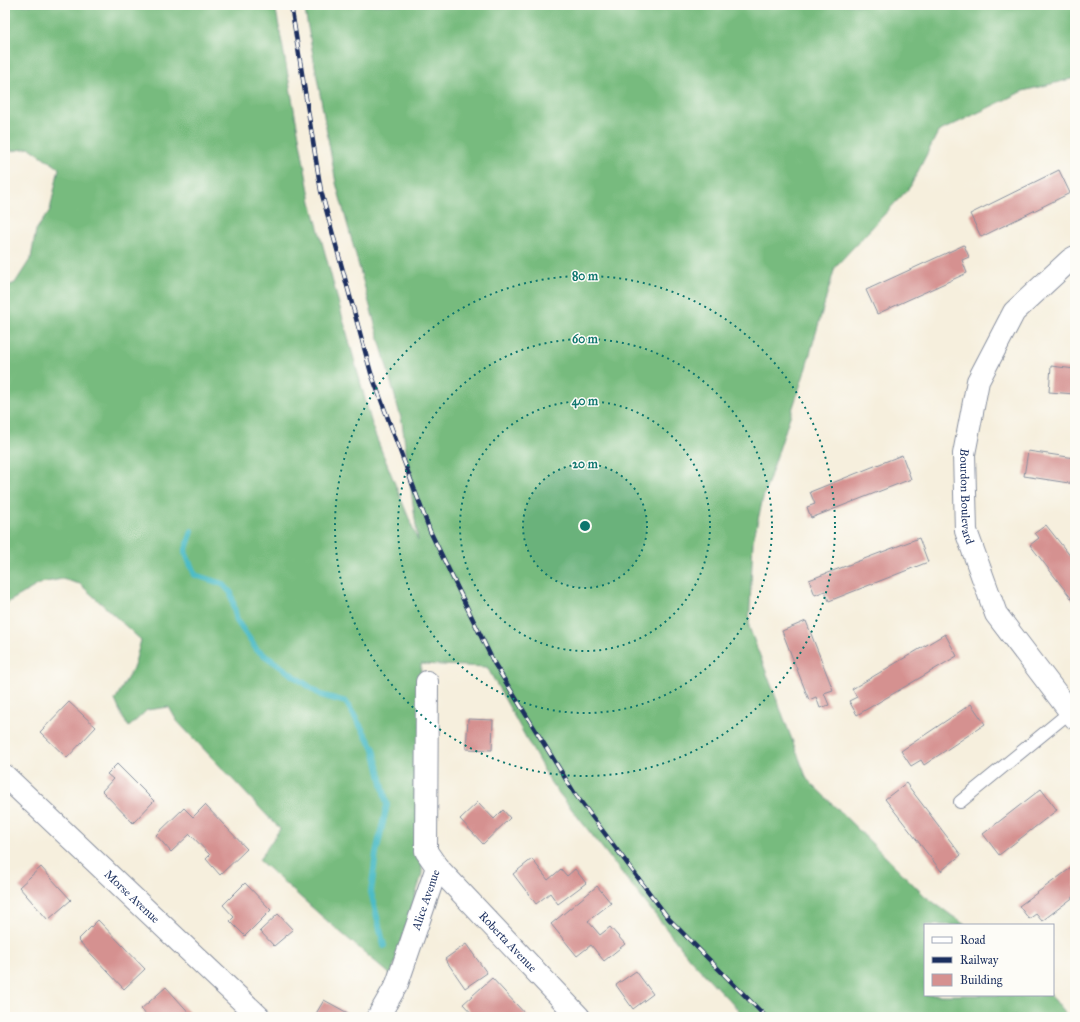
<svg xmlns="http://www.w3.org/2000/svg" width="1080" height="1022" font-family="'IM FELL Great Primer',serif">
	<rect width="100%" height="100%" fill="#fdfcf7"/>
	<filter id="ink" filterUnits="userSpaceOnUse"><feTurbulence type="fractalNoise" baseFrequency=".025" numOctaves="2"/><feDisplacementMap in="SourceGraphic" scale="8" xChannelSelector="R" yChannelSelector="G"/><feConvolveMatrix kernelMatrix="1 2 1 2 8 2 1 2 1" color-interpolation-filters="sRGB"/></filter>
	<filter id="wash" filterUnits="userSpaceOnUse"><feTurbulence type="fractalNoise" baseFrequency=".012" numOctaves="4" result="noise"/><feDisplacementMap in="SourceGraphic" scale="16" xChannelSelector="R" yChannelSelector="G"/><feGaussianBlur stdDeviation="0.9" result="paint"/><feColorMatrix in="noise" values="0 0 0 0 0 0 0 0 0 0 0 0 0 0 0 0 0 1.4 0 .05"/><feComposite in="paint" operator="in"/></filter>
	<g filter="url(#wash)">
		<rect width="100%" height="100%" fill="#f6efdd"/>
		<path fill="#77bb7e" stroke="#49756e" d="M5,5H275L311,202L374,432L418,541L402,422L336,183L304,5H1075V78L1023,91L938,132L910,187L835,267L805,371L763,498L753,541L749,627L807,779L926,897L965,925H925V995H1051L1068,1017H745L690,959L551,783L487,667L421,664L422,874L391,975L325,919L259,860L280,829L177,721L169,707L147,710L129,727L123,718L115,700L134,666L141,640L80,584L62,579L41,583L5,604V287L15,283L31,258L36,230L50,210L59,168L30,148L5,152Z"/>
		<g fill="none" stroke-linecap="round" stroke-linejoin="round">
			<path stroke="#4ebcc6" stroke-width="6" d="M192,531L185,552L195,575L223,584L231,593L237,621L257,650L321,695L346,702L374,749L387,805L376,853L371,892L384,946"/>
		</g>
		<g id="blocks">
			<path fill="#d59190" d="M1059,170L1070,193L981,237L970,214Z
				M964,245L969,257L962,260L967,273L877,314L866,290Z
				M1051,366L1075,369V394L1049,392Z
				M1028,451L1075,458V484L1024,476Z
				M902,455L911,479L811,518L807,507L815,504L810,492Z
				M1046,525L1075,562V603L1030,545L1039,538L1035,533Z
				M919,538L928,562L829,601L825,591L815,595L809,580Z
				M806,621L833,690L824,693L829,705L820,708L816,697L809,700L782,631Z
				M945,634L957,656L857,715L849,701L857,697L852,689Z
				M69,702L96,727L67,758L40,732Z
				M971,704L985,724L924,765L921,760L911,766L901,751Z
				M468,719L493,720L492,750L466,749Z
				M117,764L154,801L133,823L102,791L113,779L107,774Z
				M906,783L961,855L941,871L885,799Z
				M1041,789L1057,810L999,855L983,834Z
				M478,802L494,819L503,810L510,818L483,844L460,819Z
				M205,805L247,849L220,875L206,859L210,855L190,834L171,852L156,835L184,808L193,817Z
				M532,859L548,880L561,869L567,876L575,869L586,883L558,904L550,893L536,904L513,874Z
				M1075,865V896L1042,921L1036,914L1029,919L1019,906Z
				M41,867L71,900L48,920L19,887Z
				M245,883L271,910L245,936L230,921L234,917L223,905Z
				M597,886L611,903L588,921L600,935L610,927L625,944L604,961L591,945L577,956L551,924Z
				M278,914L293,930L274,946L260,931Z
				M98,920L145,969L124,989L78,940Z
				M466,944L487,973L465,988L445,959Z
				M636,971L653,994L633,1009L616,985Z
				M492,978L528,1017H475L463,1004Z
				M166,987L193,1017H148L141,1009Z
				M324,1000L355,1017H314Z"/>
		</g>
	</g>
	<g filter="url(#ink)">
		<use href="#blocks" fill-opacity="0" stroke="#888f9e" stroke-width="1"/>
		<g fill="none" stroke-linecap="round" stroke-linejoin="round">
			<g stroke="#888f9e" stroke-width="14">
				<path id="lane" d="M960,802L1070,712"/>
			</g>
			<g stroke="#888f9e" stroke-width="24">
				<g id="street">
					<path id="s1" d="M1075,257L1070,260L1014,312L978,381L964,454L966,531L996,614L1075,718"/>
					<path id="s2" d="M5,776L259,1017"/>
					<path id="s3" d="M437,867L579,1017"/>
					<path id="s4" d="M378,1017L397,984L437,867L426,851L427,682"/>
				</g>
			</g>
			<use href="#lane" stroke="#fff" stroke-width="12"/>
			<use href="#street" stroke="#fff" stroke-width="22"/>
			<g stroke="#1b2f5e" stroke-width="4.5">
				<path id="rail" d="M291,5L321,191L371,373L430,531L494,663L575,794L669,919L766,1017"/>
			</g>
			<use href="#rail" stroke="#fdfcf7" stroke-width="3" stroke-dasharray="9" stroke-linecap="butt"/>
		</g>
	</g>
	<circle cx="585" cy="526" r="62" fill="#0f766e" fill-opacity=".12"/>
	<g fill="none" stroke="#0f766e" stroke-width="2" stroke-dasharray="2 4">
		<circle cx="585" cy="526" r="62"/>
		<circle cx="585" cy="526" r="125"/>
		<circle cx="585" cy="526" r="187"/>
		<circle cx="585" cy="526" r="250"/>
	</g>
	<g text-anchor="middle" stroke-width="3" stroke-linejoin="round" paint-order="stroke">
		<g font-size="12" fill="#1b2f5e" stroke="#fdfcf7">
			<text dy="4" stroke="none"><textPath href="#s1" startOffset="277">Bourdon Boulevard</textPath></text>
			<text dy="4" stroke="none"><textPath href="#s2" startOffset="175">Morse Avenue</textPath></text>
			<text dy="4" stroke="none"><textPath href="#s4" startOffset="127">Alice Avenue</textPath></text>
			<text dy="4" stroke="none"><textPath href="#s3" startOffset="103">Roberta Avenue</textPath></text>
		</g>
	</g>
	<circle cx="585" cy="526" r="6" fill="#0f766e" stroke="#fdfcf7" stroke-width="2"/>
	<g font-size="12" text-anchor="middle" font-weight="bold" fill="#0f766e" stroke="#fdfcf7" stroke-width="3" stroke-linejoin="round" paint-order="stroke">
		<text x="585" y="280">80 m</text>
		<text x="585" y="343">60 m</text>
		<text x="585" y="405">40 m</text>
		<text x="585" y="468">20 m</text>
	</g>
	<rect width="1080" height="1022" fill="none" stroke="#fdfcf7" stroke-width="20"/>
	<rect x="924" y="924" width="130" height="72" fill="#fdfcf7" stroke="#a3aaba"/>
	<rect x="932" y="937" width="20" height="6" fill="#ffffff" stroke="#a3aaba"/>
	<text x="960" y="944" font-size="12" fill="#1b2f5e">Road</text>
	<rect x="932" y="957" width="20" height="6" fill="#1b2f5e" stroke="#a3aaba"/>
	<text x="960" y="964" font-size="12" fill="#1b2f5e">Railway</text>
	<rect x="932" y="974" width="20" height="12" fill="#d59190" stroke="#a3aaba"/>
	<text x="960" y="984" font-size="12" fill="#1b2f5e">Building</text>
</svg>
